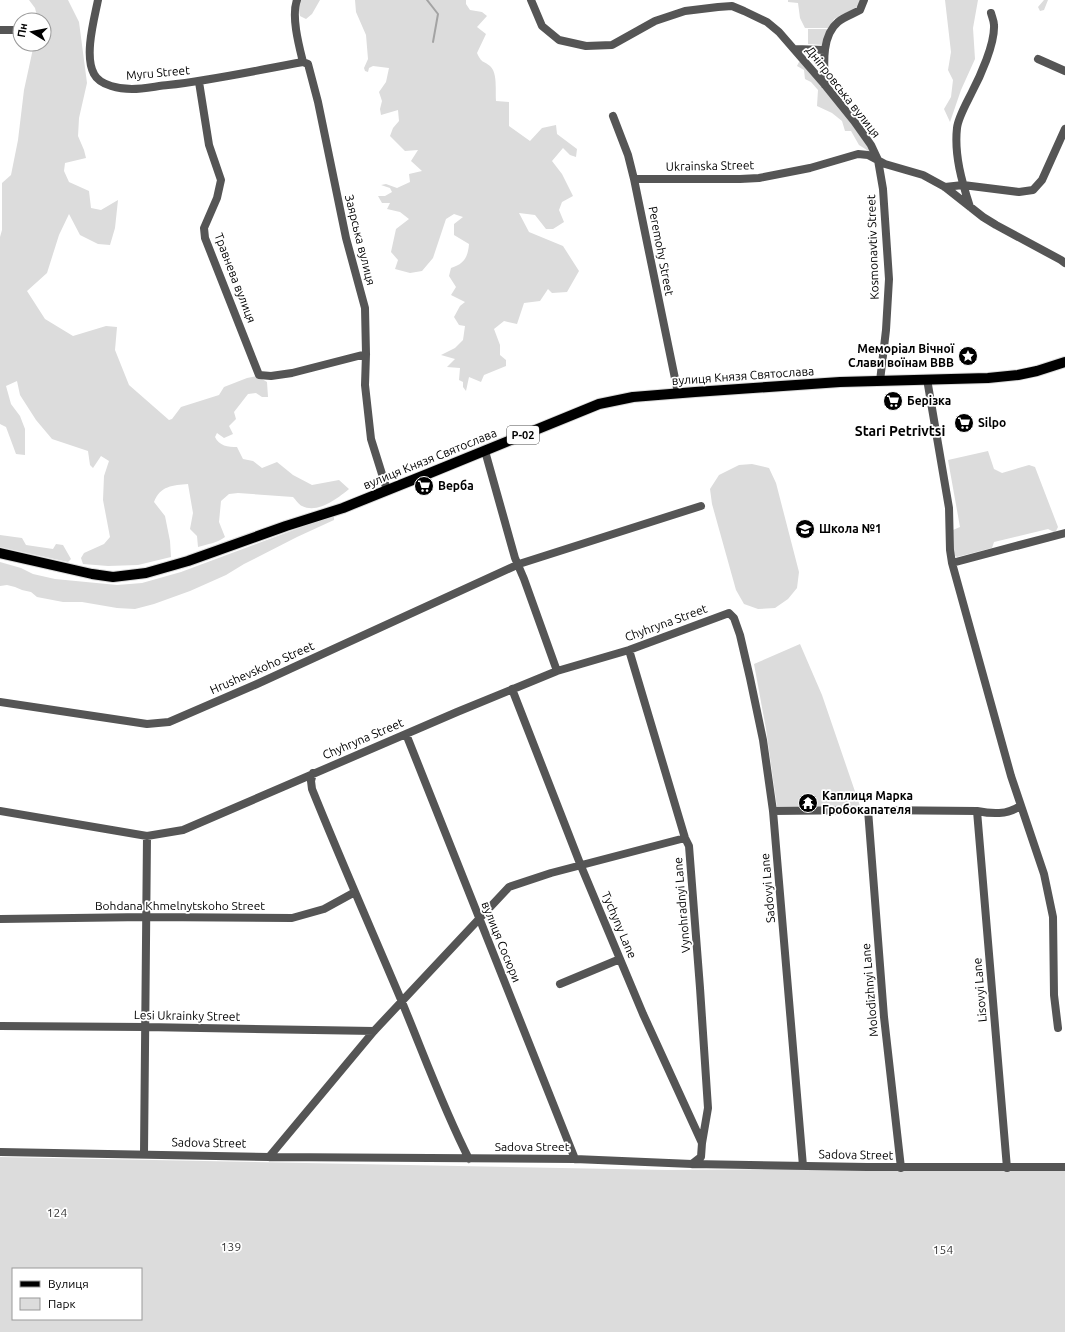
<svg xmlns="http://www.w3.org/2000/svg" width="1065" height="1332" font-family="Ubuntu,sans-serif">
	<rect width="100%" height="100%" fill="#fff"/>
	<path fill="#dcdcdc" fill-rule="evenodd" d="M29,0H68L79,22L87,83L79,118L78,136L84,150L86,158L65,163L64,171L69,182L89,191L91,208L101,210L118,200L115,228L110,245L98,244L80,235L69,214L59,235L47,273L27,291L45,319L73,336L106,326L117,327L115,350L129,385L169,420L172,419L181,407L219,395L224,387L247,378L257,376L267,382L268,397H262L256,393L248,394L234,412L236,419L229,426L233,434L224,438L217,433L215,437C219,446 228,447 237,447L243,459L253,461L262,468L277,462L293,475L312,485L339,480L349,489C338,498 318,514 302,506C299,505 296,500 293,497L238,493L229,494L221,501L219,522L225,537C217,543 208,544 198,547L197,536L190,529L193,513L188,484C173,485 160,486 154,502L165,516L170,541L171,557L138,565L108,566L83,564L81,558L84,553L104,544L110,537L103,500L104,476L109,461L101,456L93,468L90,465L88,451L52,439L36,420L20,395L17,381L6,386L11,404L20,416L25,429V455L16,454L6,427L0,424V237L2,230V183L11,175L18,140L24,90L34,44H44V20H38L35,8Z
		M300,0H320L312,14L306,19L300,16L298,6Z
		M355,0H466V4L470,10L482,12L487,16L477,27L486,34L477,53C482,64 483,60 490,66C498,73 495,91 496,101L509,102V126L530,141L542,128L556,125L557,134L577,149L576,157L570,155L563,148L552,161L562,174L573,196L562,202L559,210L564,222L553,229H546L535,215L519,213L529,232L563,246L579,271L567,292L552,293L548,289L540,301L524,303L517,324L504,321L494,329L500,345V355L506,360V366L484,375L481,382L469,377L466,391L463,387V382L459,380L460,368L447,367L455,359L441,355L455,348L463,340L465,326L459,325L454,317L460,306L465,302L451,295L456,287L449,276L451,268C464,264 468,257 469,244L454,235V224L463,217L454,214L446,219L433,258L422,271L410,273L395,269L398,260L391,252L396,229L409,219L400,212L387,209L390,203H382L378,196H385L392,192L390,188L381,185L386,184L397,188L410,182L409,174L422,171L411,161L418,150L405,151L390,136L393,128L399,121L398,110L381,115L380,109L382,101L379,92L386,82L389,68L373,66L369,68L368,72L365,71L364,68L368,59L366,35L356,12Z
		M788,0H860L859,5L852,11L834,19L830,28H805L800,18L798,3L788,2Z
		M945,0H978L973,28L975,59L961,90L950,122L944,109L951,97L953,80L948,70L951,52Z
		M1044,0H1048L1044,10L1040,11L1038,7Z
		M808,29H828L823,45L808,44Z
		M799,62H802L824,87L868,146L870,152L859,145L851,131H845L842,121L832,113L817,106L818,90L811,82L805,79L804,70L797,66Z
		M988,451L994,469L1002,473L1029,465L1035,467L1058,527L1056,531L1054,532L1048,529L994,542L992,548L957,557L955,556L954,553L953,530L960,527L948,460Z
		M752,464L769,468L776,483L799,572L797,588L788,599L775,608L758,609L744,604L736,590L712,504L710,489L719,475L739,465Z
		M334,515V520L297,537L244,564L226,575L190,591L154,604L135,609L117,608L82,602H63L37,597L31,592L22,590L15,587L7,585L0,586V562L21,568L33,574L55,579L117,585L142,583L181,572Z
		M0,535L22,538L26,545L53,549L56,544L63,545L71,559L68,562L0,547Z
		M800,644L822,695L861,809L777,807L766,729L754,664Z
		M0,1157L667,1170L1065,1167V1332H0ZM13,1269H141V1319H13Z"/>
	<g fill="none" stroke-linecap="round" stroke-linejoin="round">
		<path stroke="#a3a3a3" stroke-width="2" d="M427,0L438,14L433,42"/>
		<g stroke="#dbdbdb" stroke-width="12">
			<path id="major" d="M0,553L92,574L113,577L146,573L188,561L286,526L343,508L430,473L599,404L633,397L695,392L840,382L988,378L1018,375L1037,371L1065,362"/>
		</g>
		<path stroke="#555" stroke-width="8" d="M98,0C94,20 84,56 94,74C100,86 121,89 132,89C144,89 157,86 168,85C214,80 258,70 303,62
			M297,0C291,16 299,46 303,62L308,64L318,102L346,238L365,308L366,354L365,385L371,439L387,490
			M531,0L542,26L559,40L586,46L612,45L655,21L685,11L718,7L732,6L744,11L767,22L779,32L825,85L854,121L871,145L878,160L883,189L889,279L886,330L880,381
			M0,30H20
			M795,49L825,50
			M1038,59L1065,71
			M199,82L209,145L221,180L217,198L204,228L205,238L259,375L271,376L292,373L366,354
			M825,85C824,66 821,36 838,22C844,17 853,14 860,10L864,0
			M613,116L628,155L634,179L678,393
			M634,179H740L759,178L810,168L858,154L868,155L885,164L923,175L945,187L983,217L996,225L1061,260L1065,263
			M945,187L963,185L1019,192L1033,190L1042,180L1065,129
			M970,207C962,182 954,155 957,128C958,118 966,104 971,94C980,77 995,44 994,25C994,21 992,17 991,13
			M927,379L949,508L950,550L952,563L1011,776L1044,874L1053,917L1054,995L1058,1028
			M485,451L515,558L524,579L557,671
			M952,563L1065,533
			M629,650L685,838L689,846L700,988L708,1108L702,1143
			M512,689L581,866L643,1014L702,1143L701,1157L692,1164
			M0,702L147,724L169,722L257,684L519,564L701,506
			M406,734L575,1159
			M313,773L311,781L312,789C341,861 372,931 402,1002C424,1055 443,1108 469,1159
			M868,810L884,1017L901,1168
			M0,811L147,836L183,830L457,712L557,671L629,650L729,613L734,618L740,635L750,678L763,740L773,811L803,1166
			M773,811L868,810L977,811C992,814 1007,815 1020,806
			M977,811L1007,1168
			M0,919L146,917L292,918L324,909L355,892
			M560,984L620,959
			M0,1026L145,1027L374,1031
			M0,1152L269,1157L575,1159L692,1164L867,1167H1065
			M144,1154L147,836
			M269,1157L374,1031L509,887L551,873L685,838"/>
		<use href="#major" stroke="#000" stroke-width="10"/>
	</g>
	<defs>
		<g id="sight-disc" transform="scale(1)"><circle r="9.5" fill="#000" stroke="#fff"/><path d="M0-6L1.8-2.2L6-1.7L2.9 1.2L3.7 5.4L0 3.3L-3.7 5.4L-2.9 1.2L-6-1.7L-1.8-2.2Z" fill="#fff"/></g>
		<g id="supermarket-disc" transform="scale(1)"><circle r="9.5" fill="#000" stroke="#fff"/><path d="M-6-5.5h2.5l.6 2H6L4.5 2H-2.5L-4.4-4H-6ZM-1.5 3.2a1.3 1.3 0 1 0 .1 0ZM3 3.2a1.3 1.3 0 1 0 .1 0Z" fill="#fff"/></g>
		<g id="school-disc" transform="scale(1)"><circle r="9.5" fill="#000" stroke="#fff"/><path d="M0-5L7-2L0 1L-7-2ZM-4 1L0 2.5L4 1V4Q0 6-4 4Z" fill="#fff"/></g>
		<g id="temple-disc" transform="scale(1)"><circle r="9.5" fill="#000" stroke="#fff"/><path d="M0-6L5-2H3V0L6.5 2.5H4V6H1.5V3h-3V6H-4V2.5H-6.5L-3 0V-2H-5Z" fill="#fff"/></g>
	</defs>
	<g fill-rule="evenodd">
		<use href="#sight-disc" x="968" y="356"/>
		<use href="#supermarket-disc" x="893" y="401"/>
		<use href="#supermarket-disc" x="964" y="423"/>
		<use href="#supermarket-disc" x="424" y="486"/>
		<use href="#school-disc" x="805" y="529"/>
		<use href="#temple-disc" x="808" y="803"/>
	</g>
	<g text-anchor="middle" stroke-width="3.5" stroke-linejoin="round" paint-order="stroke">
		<rect fill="#fff" stroke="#4c4c4c" stroke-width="1" x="507" y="426" width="32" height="18" rx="3"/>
		<g font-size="11" font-weight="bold" fill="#000">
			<text x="523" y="439">Р-02</text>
		</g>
		<g font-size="12" fill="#000" stroke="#fff">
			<text transform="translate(158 73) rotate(-5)" y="4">Myru Street</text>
			<text transform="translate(843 92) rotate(52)" y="4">Дніпровська вулиця</text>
			<text transform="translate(710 166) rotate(-1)" y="4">Ukrainska Street</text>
			<text transform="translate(360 240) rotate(76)" y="4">Заярська вулиця</text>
			<text transform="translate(873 247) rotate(-92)" y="4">Kosmonavtiv Street</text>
			<text transform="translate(661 251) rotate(79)" y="4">Peremohy Street</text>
			<text transform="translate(235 278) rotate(69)" y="4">Травнева вулиця</text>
			<text transform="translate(743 376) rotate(-4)" y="4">вулиця Князя Святослава</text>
			<text transform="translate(430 459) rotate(-22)" y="4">вулиця Князя Святослава</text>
			<text transform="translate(666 623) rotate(-20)" y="4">Chyhryna Street</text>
			<text transform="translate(262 668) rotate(-24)" y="4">Hrushevskoho Street</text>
			<text transform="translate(363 739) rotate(-23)" y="4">Chyhryna Street</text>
			<text transform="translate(768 888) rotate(-95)" y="4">Sadovyi Lane</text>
			<text transform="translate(682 905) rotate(-95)" y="4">Vynohradnyi Lane</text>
			<text x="180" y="910">Bohdana Khmelnytskoho Street</text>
			<text transform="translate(619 925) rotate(67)" y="4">Tychyny Lane</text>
			<text transform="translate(501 942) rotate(68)" y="4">вулиця Сосюри</text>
			<text transform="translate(870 990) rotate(-95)" y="4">Molodizhnyi Lane</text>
			<text transform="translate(980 990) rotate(-95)" y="4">Lisovyi Lane</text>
			<text transform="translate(187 1016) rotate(1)" y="4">Lesi Ukrainky Street</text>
			<text transform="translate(209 1143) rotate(1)" y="4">Sadova Street</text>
			<text x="532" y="1151">Sadova Street</text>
			<text transform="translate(856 1155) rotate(1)" y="4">Sadova Street</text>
		</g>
		<g font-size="12" font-weight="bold" fill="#000" stroke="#fff" text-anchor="start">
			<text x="954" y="353" text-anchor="end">Меморіал Вічної<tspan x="954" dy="14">Слави воїнам ВВВ</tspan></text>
			<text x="907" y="405">Берізка</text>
			<text x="978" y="427">Silpo</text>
			<text x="438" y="490">Верба</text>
			<text x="819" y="533">Школа №1</text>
			<text x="822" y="800">Каплиця Марка<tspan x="822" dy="14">Гробокапателя</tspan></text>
		</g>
		<g font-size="12" fill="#333" stroke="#fff">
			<text x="57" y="1217">124</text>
			<text x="231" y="1251">139</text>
			<text x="943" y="1254">154</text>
		</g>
		<g font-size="14" font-weight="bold" fill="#000" stroke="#fff">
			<text x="900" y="436">Stari Petrivtsi</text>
		</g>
	</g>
	<rect x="12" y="1268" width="130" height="52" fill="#ffffff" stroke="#999999"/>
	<rect x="20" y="1281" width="20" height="6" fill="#000000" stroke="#999999"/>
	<text x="48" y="1288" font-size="12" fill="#000000">Вулиця</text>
	<rect x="20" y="1298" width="20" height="12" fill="#dcdcdc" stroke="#999999"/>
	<text x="48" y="1308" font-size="12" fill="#000000">Парк</text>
	<g transform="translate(32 32) rotate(280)"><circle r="19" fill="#ffffff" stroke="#999999"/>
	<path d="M0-3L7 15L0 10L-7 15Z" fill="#000000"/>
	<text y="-6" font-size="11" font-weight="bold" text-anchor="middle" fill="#000000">Пн</text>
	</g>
</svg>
